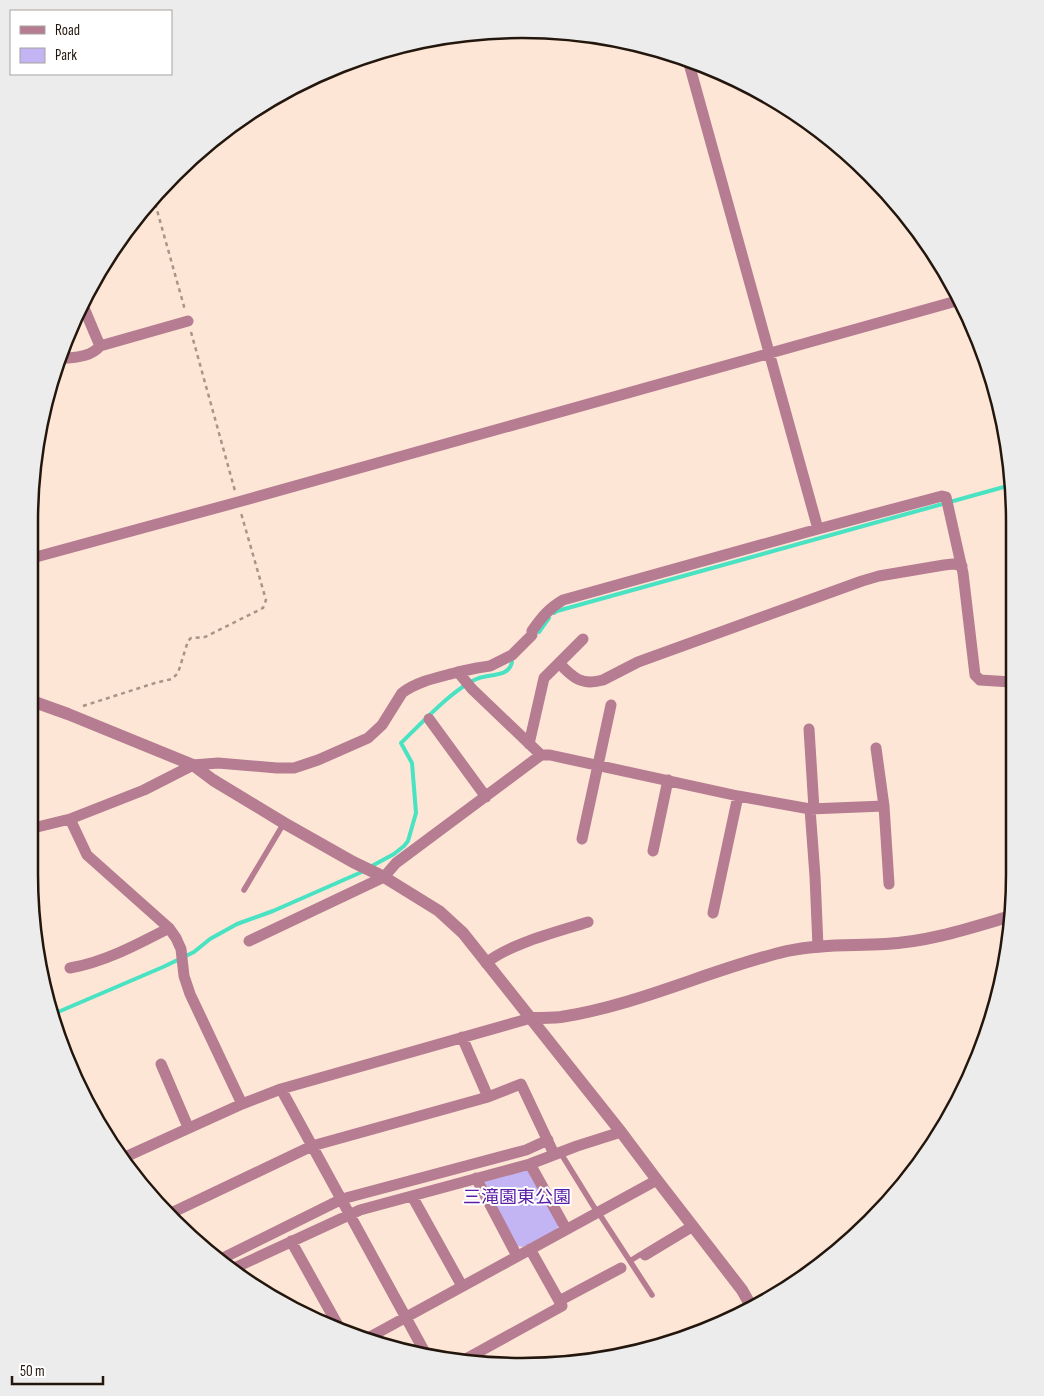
<svg xmlns="http://www.w3.org/2000/svg" width="1044" height="1396" font-family="'Sofia Sans Condensed','Noto Sans JP',sans-serif">
	<rect width="100%" height="100%" fill="#fde6d6"/>
	<path fill="#c3b4f3" d="M525,1169L530,1170L559,1223L557,1230L523,1247L517,1246L483,1183L486,1180Z"/>
	<g fill="none" stroke-linecap="round" stroke-linejoin="round">
		<path stroke="#49e2c2" stroke-width="4" d="M554,613L557,611L1011,485
			M539,632L549,618
			M370,867L394,854L404,846L408,841L416,813L412,763L401,743C419,726 460,681 483,677C494,674 509,676 512,662
			M51,1015L163,967L194,952L210,939L237,924L273,911L364,871"/>
		<path stroke="#a89588" stroke-width="2.5" stroke-dasharray="4 4" stroke-linecap="butt" d="M153,196L185,310
			M191,332L235,491
			M83,706L155,683L172,679L178,673L188,641L191,638L205,637L263,608L266,600L241,513"/>
		<path stroke="#b67c92" stroke-width="5.5" d="M244,890L284,823
			M560,1152L597,1212
			M598,1212L652,1295
			M630,1261L641,1254L645,1255"/>
		<path stroke="#b67c92" stroke-width="11" d="M688,60L818,529
			M331,67L439,37
			M81,301L100,346
			M59,359C73,357 90,358 100,346L188,321
			M30,561L36,557L238,502L960,300
			M559,663C573,678 582,686 603,680L638,662L862,581L879,576L944,565L953,564L962,566
			M429,719L486,797
			M809,729L814,809
			M529,744L544,678L583,639
			M541,755L472,689L458,672L477,668L490,666L512,655L532,635V631C541,618 549,608 563,600L818,529L942,496L946,497L963,573L975,675L980,680L1011,682
			M884,806L889,884
			M810,809L884,806L876,748
			M29,829L70,819L144,790L193,765L218,763L277,768H294L318,760L368,738L382,725L402,693C417,681 440,677 458,672
			M582,839L611,705
			M653,851L668,780
			M713,913L738,796
			M169,928L176,938L181,949L184,976L190,994L242,1104
			M249,941L384,877L396,863L541,755H550L738,796L810,809L815,876L818,947
			M486,963C511,943 557,932 588,922
			M70,968C105,962 138,944 169,928L87,855L70,819
			M462,1037L488,1097
			M161,1064L188,1127
			M281,1089L428,1358
			M123,1158L242,1104L281,1089L531,1018
			M530,1164L566,1229
			M476,1178L517,1256
			M412,1196L462,1286
			M167,1215L312,1146L488,1097L521,1084L554,1154
			M291,1241L340,1329
			M645,1255L693,1226
			M217,1261L342,1199L526,1150L548,1140
			M230,1270L360,1210L530,1164L577,1146L621,1132
			M559,1301L621,1268
			M368,1338L657,1180
			M464,1360L562,1306L530,1249"/>
		<path stroke="#b67c92" stroke-width="12" d="M29,700L68,714L193,765L213,780L284,823L353,862L384,877L439,911L463,933L621,1132L657,1180L742,1290L751,1306
			M531,1018C541,1018 551,1018 561,1017C639,1005 711,969 787,951C820,944 852,946 885,944C928,942 970,928 1011,916"/>
	</g>
	<g text-anchor="middle" stroke-width="4" stroke-linejoin="round" paint-order="stroke">
		<g font-size="18" fill="#591da8" stroke="#fff">
			<text x="517" y="1203">三滝園東公園</text>
		</g>
	</g>
	<path d="M0 0H1044V1396H0ZM522 38H522A484 484 0 0 1 1006 522V874A484 484 0 0 1 522 1358H522A484 484 0 0 1 38 874V522A484 484 0 0 1 522 38Z" fill="#edecec" fill-rule="evenodd"/>
	<path fill="none" stroke="#23160d" stroke-width="2.5" d="M522 38H522A484 484 0 0 1 1006 522V874A484 484 0 0 1 522 1358H522A484 484 0 0 1 38 874V522A484 484 0 0 1 522 38Z"/>
	<rect x="10" y="10" width="162" height="65" fill="#ffffff" stroke="#a7a29e"/>
	<rect x="20" y="26" width="25" height="8" fill="#b67c92" stroke="#a7a29e"/>
	<text x="55" y="35" font-size="15" fill="#23160d">Road</text>
	<rect x="20" y="48" width="25" height="15" fill="#c3b4f3" stroke="#a7a29e"/>
	<text x="55" y="60" font-size="15" fill="#23160d">Park</text>
	<path d="M12 1376v8h91v-8" fill="none" stroke="#23160d" stroke-width="2.5"/>
	<text x="20" y="1376" font-size="15" fill="#23160d" stroke="#ffffff" stroke-width="4" paint-order="stroke">50 m</text>
</svg>
